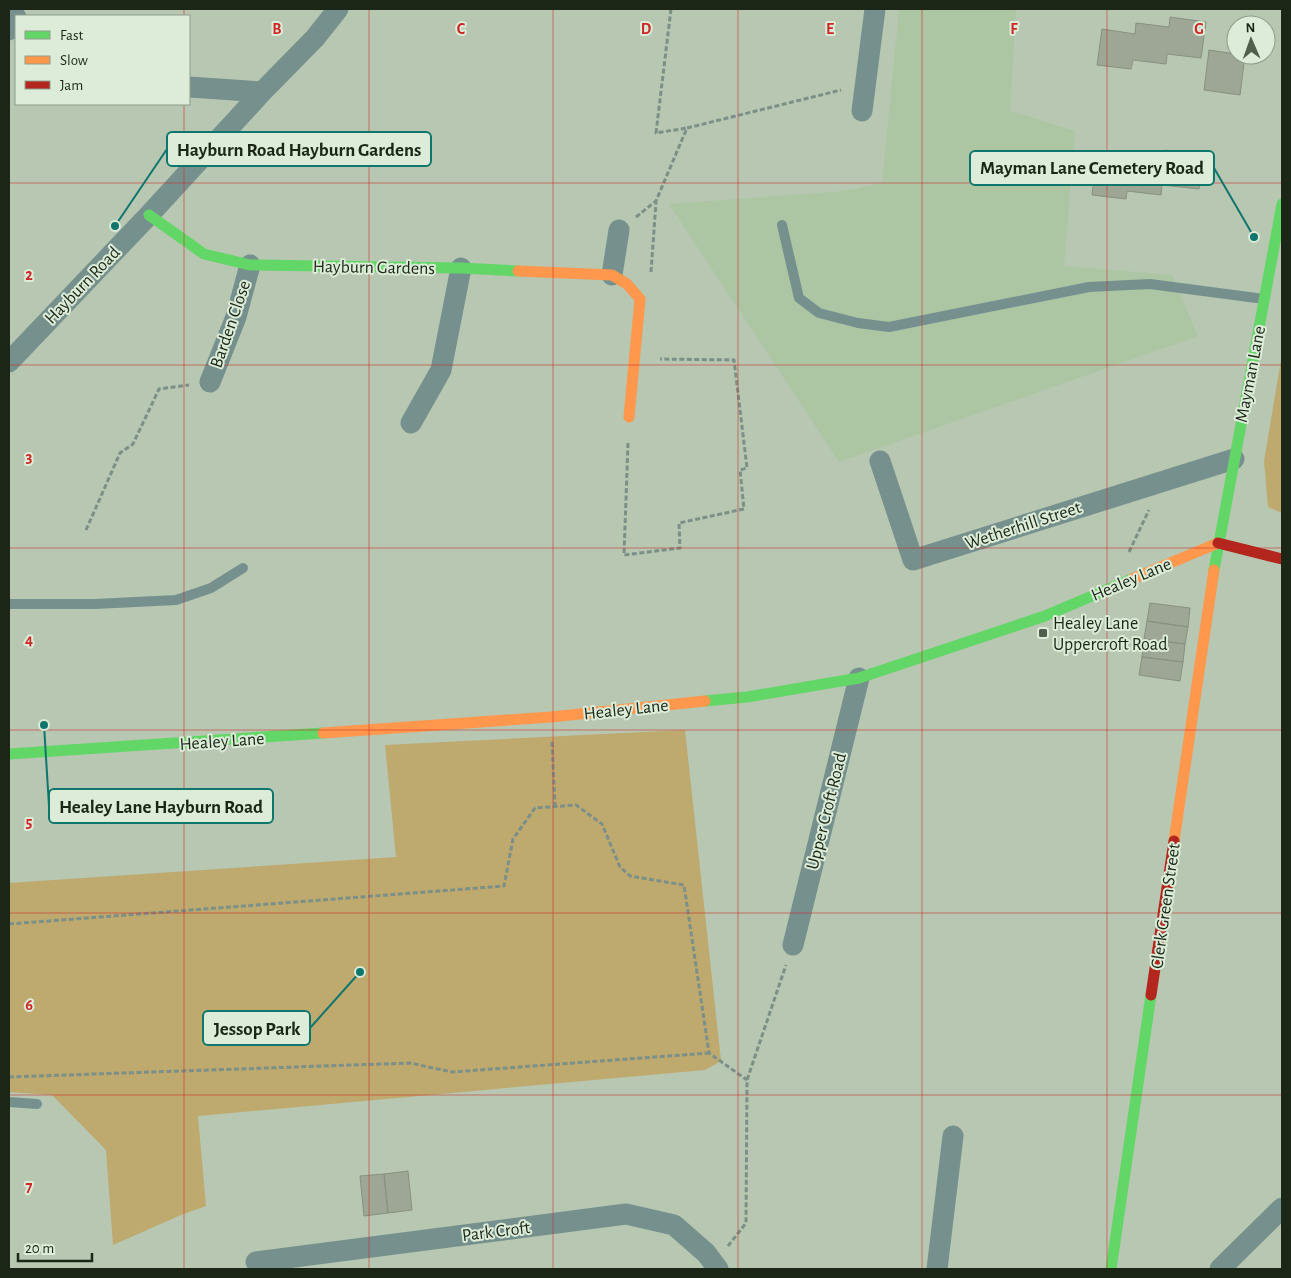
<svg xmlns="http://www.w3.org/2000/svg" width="1291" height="1278" font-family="'Alegreya Sans',sans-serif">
	<rect width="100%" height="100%" fill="#b7c7b2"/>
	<path fill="#acc6a4" d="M899,9H1016L1010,111L1075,131L1064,266L1172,275L1198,336L839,462L669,204L844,191L882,183Z"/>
	<path fill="#bea96f" d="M1282,354V513L1268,507L1264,461Z
		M685,730L721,1061L705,1070L198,1116L206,1206L181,1215L113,1245L106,1150L52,1095L9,1092V883L396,857L385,745Z"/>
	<path fill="#9ea795" stroke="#88917f" d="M1170,17L1206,22L1201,58L1167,54L1166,64L1133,60L1131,69L1097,65L1102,29L1135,34L1136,23L1169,27Z
		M1209,50L1236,54V55H1245L1240,95L1204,90Z
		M1165,150L1203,154L1199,189L1162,185L1161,195L1127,191L1126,199L1092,195L1096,160L1132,164L1133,155L1164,158Z
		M1150,603L1190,608L1188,627L1147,621Z
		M1147,621L1188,627L1185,644L1144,639Z
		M1144,639L1185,644L1183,662L1142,657Z
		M1142,657L1183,662L1180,681L1139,675Z
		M408,1171L412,1210L388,1213L384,1174Z
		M384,1174L388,1213L364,1216L360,1176Z"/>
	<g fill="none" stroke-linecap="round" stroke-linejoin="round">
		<path stroke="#7c9088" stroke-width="3" stroke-dasharray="5 2.5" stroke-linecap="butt" d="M671,9L656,133L687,128
			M636,217L656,201L687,128L841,90
			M651,272L656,202
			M628,443L624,555L680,548L679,523L744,509L740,470L747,468L734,360L660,359
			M86,530L120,453L133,444L159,389L189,385
			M1129,552L1149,510
			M552,742L555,806
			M9,924L504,886L513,839L535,808L576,805L602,824L620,867L630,876L684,885L709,1053L747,1080
			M9,1077L410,1063L452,1072L709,1053
			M728,1246L746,1223L747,1080L786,965"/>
		<path stroke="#76918d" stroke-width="10" d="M782,225L799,298L819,313L858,323L889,327L1089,287L1150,284L1264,299
			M9,604H95L176,600L211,588L243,568
			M9,1102L37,1104"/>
		<path stroke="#76918d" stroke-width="21" d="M9,30L16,17
			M189,87L262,92
			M862,111L875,9
			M612,275L619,230
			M9,362L149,215L262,92L315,38L338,9
			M210,382L236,317L250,265
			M411,423L441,370L461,268
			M880,461L913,560L1234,459
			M793,945L859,678
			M256,1262L626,1214L674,1225L706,1253L718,1269
			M937,1269L953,1136
			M1220,1269L1282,1208"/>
		<path stroke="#63d668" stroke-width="11" d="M149,215L204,254L250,265L461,268L518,271
			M1214,570L1282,204
			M705,701L747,697L859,678L1045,616L1132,579
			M9,754L323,733
			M1111,1269L1151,995"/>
		<path stroke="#ff974d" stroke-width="11" d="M518,271L612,275L627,284L640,299L629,417
			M1132,579L1218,543
			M323,733L551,717L705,701
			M1174,841L1214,570"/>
		<path stroke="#b3261e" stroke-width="11" d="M1218,543L1282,559
			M1151,995L1174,841"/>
	</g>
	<path fill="none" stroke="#cd2827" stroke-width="1" stroke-opacity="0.55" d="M184,9V16M369,9V1269M553,9V1269M738,9V1269M922,9V1269M1107,9V1269M184,104V1269M9,183H1282M9,365H1282M9,548H1282M9,730H1282M9,913H1282M9,1095H1282"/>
	<rect fill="#525e4d" stroke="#dcecd8" stroke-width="2" x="1038" y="628" width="10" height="10" rx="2.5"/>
	<g text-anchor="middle" stroke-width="4" stroke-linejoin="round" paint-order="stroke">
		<g font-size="18" fill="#1b2617" stroke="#dcecd8">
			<text transform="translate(374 267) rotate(1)" y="6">Hayburn Gardens</text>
			<text transform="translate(82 285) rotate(-46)" y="6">Hayburn Road</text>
			<text transform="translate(230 324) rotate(-71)" y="6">Barden Close</text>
			<text transform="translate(1250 374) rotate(-79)" y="6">Mayman Lane</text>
			<text transform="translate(1023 525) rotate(-18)" y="6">Wetherhill Street</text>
			<text transform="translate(1131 579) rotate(-23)" y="6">Healey Lane</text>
			<text transform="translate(626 709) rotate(-6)" y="6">Healey Lane</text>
			<text transform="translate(222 741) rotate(-4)" y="6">Healey Lane</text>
			<text transform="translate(826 811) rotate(-76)" y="6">Upper Croft Road</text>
			<text transform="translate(1165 906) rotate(-82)" y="6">Clerk Green Street</text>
			<text transform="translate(496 1231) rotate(-7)" y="6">Park Croft</text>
		</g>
		<g font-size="18" fill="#1b2617" stroke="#dcecd8" text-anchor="start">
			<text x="1053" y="629">Healey Lane<tspan x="1053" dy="21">Uppercroft Road</tspan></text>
		</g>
	</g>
	<g font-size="16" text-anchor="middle" font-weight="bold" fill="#cd2827" stroke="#dcecd8" stroke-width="4" stroke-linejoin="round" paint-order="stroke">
		<text x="277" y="34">B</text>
		<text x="461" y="34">C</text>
		<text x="646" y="34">D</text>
		<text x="830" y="34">E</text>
		<text x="1014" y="34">F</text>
		<text x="1199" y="34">G</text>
		<text x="29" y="280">2</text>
		<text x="29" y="462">3</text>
		<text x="29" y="645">4</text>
		<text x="29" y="827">5</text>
		<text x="29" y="1010">6</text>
		<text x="29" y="1192">7</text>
	</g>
	<path fill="none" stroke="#0f766e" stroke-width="2" d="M115 226L167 149M1254 237L1214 168M44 725L49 806M360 972L310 1028"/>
	<g fill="#0f766e" stroke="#dcecd8" stroke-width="2">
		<circle cx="115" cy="226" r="5"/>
		<circle cx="1254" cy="237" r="5"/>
		<circle cx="44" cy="725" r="5"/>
		<circle cx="360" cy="972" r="5"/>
	</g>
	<g fill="#dcecd8" stroke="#0f766e" stroke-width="2">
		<rect x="167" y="132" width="264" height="34" rx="5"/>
		<rect x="970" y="151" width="244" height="34" rx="5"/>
		<rect x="49" y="789" width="224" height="34" rx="5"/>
		<rect x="203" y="1011" width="107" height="34" rx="5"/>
	</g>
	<g font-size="19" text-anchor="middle" font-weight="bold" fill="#1b2617">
		<text x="299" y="156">Hayburn Road Hayburn Gardens</text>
		<text x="1092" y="174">Mayman Lane Cemetery Road</text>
		<text x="161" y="813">Healey Lane Hayburn Road</text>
		<text x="257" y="1035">Jessop Park</text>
	</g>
	<rect width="1291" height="1278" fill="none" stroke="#1b2617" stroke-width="20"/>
	<rect x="15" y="15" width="175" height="90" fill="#dcecd8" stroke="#8f9d8b"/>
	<rect x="25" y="31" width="25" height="8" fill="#63d668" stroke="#8f9d8b"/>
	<text x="60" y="40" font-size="15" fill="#1b2617">Fast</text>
	<rect x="25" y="56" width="25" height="8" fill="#ff974d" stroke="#8f9d8b"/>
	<text x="60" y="65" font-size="15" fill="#1b2617">Slow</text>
	<rect x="25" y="81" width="25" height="8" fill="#b3261e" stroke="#8f9d8b"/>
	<text x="60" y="90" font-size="15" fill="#1b2617">Jam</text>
	<g transform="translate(1251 40) rotate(358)"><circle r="24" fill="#dcecd8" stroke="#8f9d8b"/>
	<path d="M0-4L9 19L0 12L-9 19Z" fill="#525e4d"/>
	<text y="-8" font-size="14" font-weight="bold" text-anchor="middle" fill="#1b2617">N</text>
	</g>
	<path d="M18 1253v8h74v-8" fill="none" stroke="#1b2617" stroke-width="2.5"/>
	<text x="25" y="1253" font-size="15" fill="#1b2617" stroke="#dcecd8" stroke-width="4" paint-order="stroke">20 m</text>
</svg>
